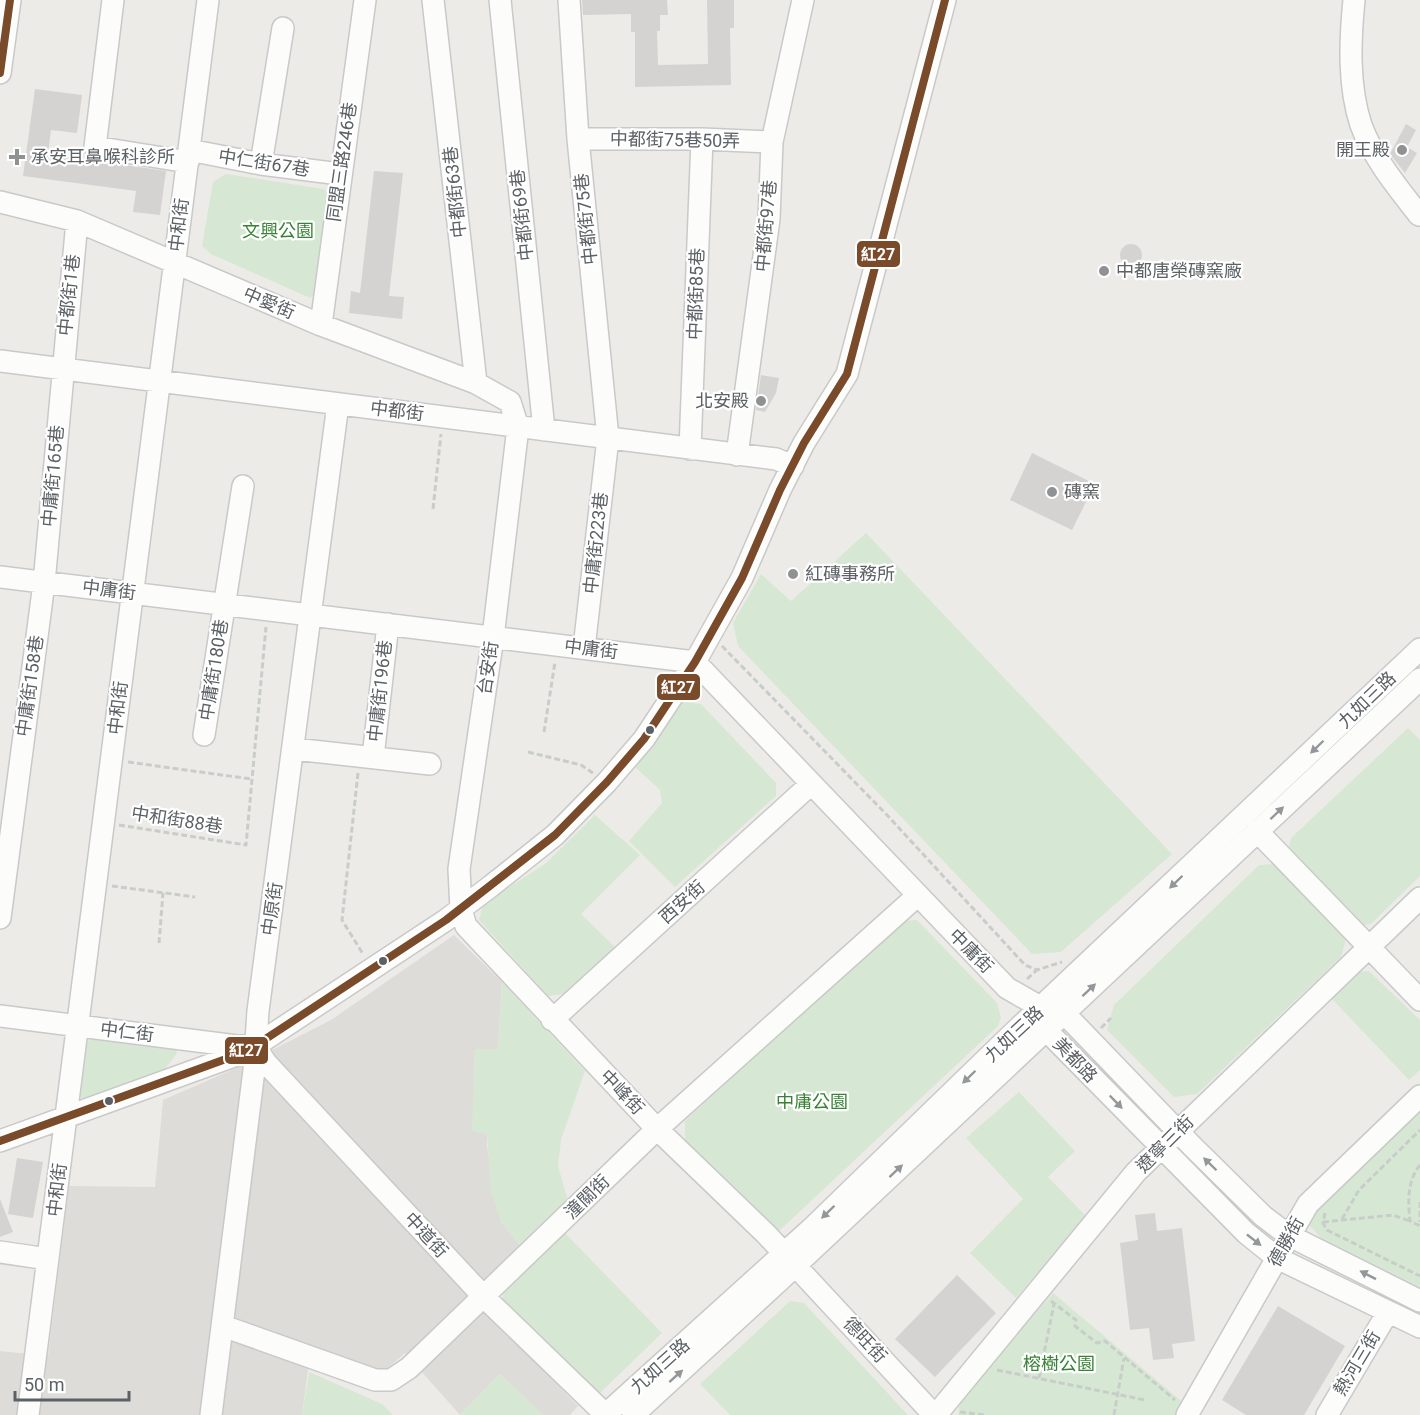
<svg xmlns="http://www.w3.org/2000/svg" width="1420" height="1415" font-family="Roboto,'Noto Sans TC',sans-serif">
	<rect width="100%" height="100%" fill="#edebe7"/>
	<path fill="#dedcd8" d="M454,935L502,982L498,1049H475L473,1131L487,1134V1146L501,1222L520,1245L469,1295L578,1406L570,1415H543L500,1374L460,1415L405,1353L382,1373L311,1347L302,1415H0V1351L48,1356L69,1186L155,1187L163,1100L241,1066L331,1020Z"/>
	<path fill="#d6e8d3" d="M226,174L324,189L331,198L319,291L310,298L211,254L202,246L213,182Z
		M866,533L1172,854L1061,952L1032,954L738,646L733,623L761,574L791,601Z
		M683,702L701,704L776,783V796L675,887L629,841L662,803L660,790L635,767Z
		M1408,728L1420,740V876L1371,924L1356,926L1288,852L1291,838Z
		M595,815L640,855L581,914L617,949L565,994L548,996L479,920L483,904L545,864Z
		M1274,864L1346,939L1341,957L1197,1094L1174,1097L1107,1030L1114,1005L1259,865Z
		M917,920L997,1003L1001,1018L998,1026L779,1231L685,1140V1121L902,921Z
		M1369,971L1420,1020V1070L1409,1080L1331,998L1358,972Z
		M502,982L585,1071L561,1140L558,1166L568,1201L520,1245L501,1222L491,1192L487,1134L472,1131L475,1049H498Z
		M92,1039L175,1047L177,1053L165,1069L85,1100L79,1096L83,1044Z
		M1019,1092L1075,1151L1048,1177L1086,1216L1016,1298L970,1253L1023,1199L966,1138Z
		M1420,1099V1287L1324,1241L1309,1225L1320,1201Z
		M565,1233L662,1333L601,1392L589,1391L501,1304L505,1287Z
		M1053,1293L1186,1405L1180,1415H958L960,1402Z
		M790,1301L804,1303L908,1415H730L700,1384Z
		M309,1372L382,1404L393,1415H302Z
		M500,1374L543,1415H460Z"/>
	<path fill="#d4d3d1" d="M582,0H667L668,15H660V31H657L658,65L708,64L707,0H734V28H730L731,85L635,87V32H631V14L583,15Z
		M35,89L82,95L77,133L51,130L48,154L166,171L160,215L133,212L136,191L23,176Z
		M1406,124L1416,130L1407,147L1417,153L1405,173L1390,154Z
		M374,171L403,173L389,296L404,297L402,319L349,313L351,291L360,293Z
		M1120 255a11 11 0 1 1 22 0a11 11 0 1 1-22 0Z
		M761,375L779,378L776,393L765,412L756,410Z
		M1032,453L1095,484L1072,530L1010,500Z
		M17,1158L43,1162L33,1218L8,1214Z
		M0,1199L13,1232L0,1237Z
		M1155,1213L1157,1231L1182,1228L1195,1341L1172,1344L1174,1358L1153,1360L1149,1328L1130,1330L1120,1243L1138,1240L1135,1215Z
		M957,1275L996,1313L935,1377L895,1339Z
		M1278,1306L1345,1346L1304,1415H1246L1222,1400Z"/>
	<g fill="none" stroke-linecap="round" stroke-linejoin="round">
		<g stroke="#c9c9c9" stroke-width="24">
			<path id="minor" d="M113,0L95,147L188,162
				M433,0L476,383
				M500,0L544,430
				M569,0L578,139L608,438L584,648
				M1354,0C1350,40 1348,86 1361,125C1373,158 1398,188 1419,215
				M0,73L10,0
				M578,139H702L772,142
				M189,150L261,164L340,174
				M261,164L283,28
				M0,202L77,221L321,325L476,383L510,402L518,427L493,637L459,869L461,910L466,926L657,1129L766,1234L934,1415
				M321,325L365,0
				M0,361L776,459L793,466
				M690,449L702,139
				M737,455L769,219L772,142L803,0
				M0,577L695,662L1007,988L1042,1008L1064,1013L1192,1146L1263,1216L1288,1235L1420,1301
				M204,735L243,486
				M294,749L430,764
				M373,757L388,624
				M1257,831L1420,1000
				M0,918L44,583L77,221
				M0,1016L237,1046H255L266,1063L484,1297L606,1415
				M1044,1017L1046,1030L1246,1233L1277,1258L1420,1327
				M552,1020L811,784
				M0,1141L237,1055L255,1046L446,920L491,886L555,835L607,782L644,739L695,662L742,578L780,490L804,443L847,374L945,0
				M0,1252L48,1259
				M223,1326L375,1380H391L409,1368L657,1129L917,896
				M28,1415L208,0
				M211,1415L254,1070L258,1011L338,404
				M605,1415L811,1229L1010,1036L1420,649
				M633,1415L779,1281L1420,679
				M936,1415L1136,1172L1420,898
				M1187,1415L1308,1204L1420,1096
				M1327,1415L1388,1312"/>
		</g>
		<path stroke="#c9cdca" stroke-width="3" stroke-dasharray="6 3" stroke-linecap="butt" d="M433,509L441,434
			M722,646L887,815L1025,965L1037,970L1062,962
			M544,732L555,662
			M528,752L581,765L593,773
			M128,762L251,779
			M358,773L342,920L363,954
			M119,825L246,845L266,627
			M112,886L195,897
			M159,943L163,893
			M1027,979L1037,970
			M1101,1028L1111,1018
			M1420,1165C1407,1181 1408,1201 1410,1221L1420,1226
			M1420,1202V1222
			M1325,1213L1323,1223L1327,1230L1420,1276
			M1342,1219L1359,1190L1420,1130
			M1323,1222L1393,1215L1410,1221
			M1051,1301L1076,1320L1075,1326L1097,1343L1105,1341L1175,1400
			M997,1370L1145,1400
			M1039,1378L1054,1304
			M960,1412L985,1415
			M1114,1415L1124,1358"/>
		<use href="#minor" stroke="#fcfcfb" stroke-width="21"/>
		<g stroke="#fff" stroke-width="12">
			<path id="bus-1" d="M0,73L10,0
				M0,1141L237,1055L255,1046L446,920L555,835L607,782L644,739L695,662L742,578L780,490L804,443L847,374L945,0"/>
		</g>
		<use href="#bus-1" stroke="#7a4b2a" stroke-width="8"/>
	</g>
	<defs><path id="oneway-solid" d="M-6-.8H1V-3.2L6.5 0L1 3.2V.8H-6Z" transform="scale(1.5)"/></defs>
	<g fill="#94979a">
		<use href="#oneway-solid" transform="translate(1317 747) rotate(136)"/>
		<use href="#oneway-solid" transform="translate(1277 813) rotate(-43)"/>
		<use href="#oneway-solid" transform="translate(1176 882) rotate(136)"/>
		<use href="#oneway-solid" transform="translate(1089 990) rotate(-43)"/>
		<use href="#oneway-solid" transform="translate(969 1077) rotate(136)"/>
		<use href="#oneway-solid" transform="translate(1116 1102) rotate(46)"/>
		<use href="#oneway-solid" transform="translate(1210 1164) rotate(-136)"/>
		<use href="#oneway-solid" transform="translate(896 1171) rotate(-43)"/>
		<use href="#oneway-solid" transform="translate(828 1212) rotate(136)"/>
		<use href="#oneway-solid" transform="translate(1254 1240) rotate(38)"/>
		<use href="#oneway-solid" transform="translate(1368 1275) rotate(-153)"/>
		<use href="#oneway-solid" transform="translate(676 1376) rotate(-42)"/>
	</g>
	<g fill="#8f9192" stroke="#fff" stroke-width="2">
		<circle cx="1402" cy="150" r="6"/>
		<path d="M14 148h6v6h6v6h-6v6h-6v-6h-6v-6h6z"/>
		<circle cx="1104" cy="271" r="6"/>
		<circle cx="761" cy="401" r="6"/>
		<circle cx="1052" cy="492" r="6"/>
		<circle cx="793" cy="574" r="6"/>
	</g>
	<g fill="#5c6165" stroke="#fff" stroke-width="2">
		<circle cx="650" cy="730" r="5"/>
		<circle cx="383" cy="961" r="5"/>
		<circle cx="109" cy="1101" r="5"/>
	</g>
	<g text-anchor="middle" stroke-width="4.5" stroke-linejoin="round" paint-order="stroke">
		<g font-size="18" fill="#5c6165" stroke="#fff">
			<text transform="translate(675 140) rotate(1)" y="6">中都街75巷50弄</text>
			<text transform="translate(342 162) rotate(-82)" y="6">同盟三路246巷</text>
			<text transform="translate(264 163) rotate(9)" y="6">中仁街67巷</text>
			<text transform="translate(455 192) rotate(-96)" y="6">中都街63巷</text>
			<text transform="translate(522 215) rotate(-96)" y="6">中都街69巷</text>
			<text transform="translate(586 219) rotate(-96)" y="6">中都街75巷</text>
			<text transform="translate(179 225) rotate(-83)" y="6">中和街</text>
			<text transform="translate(766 226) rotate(-85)" y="6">中都街97巷</text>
			<text transform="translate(696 294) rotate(-88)" y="6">中都街85巷</text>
			<text transform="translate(69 295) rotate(-84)" y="6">中都街1巷</text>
			<text transform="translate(269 303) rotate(23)" y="6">中愛街</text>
			<text transform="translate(397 411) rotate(7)" y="6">中都街</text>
			<text transform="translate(53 476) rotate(-85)" y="6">中庸街165巷</text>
			<text transform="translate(596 543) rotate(-84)" y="6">中庸街223巷</text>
			<text transform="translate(109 590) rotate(7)" y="6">中庸街</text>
			<text transform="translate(591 649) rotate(7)" y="6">中庸街</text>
			<text transform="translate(488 668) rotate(-82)" y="6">台安街</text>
			<text transform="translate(214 670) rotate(-81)" y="6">中庸街180巷</text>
			<text transform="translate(30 686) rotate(-82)" y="6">中庸街158巷</text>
			<text transform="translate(380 691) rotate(-84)" y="6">中庸街196巷</text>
			<text transform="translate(1367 700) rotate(-44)" y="6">九如三路</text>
			<text transform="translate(118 708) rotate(-83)" y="6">中和街</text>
			<text transform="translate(177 820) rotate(9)" y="6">中和街88巷</text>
			<text transform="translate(682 902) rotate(-42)" y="6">西安街</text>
			<text transform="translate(272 909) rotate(-82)" y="6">中原街</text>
			<text transform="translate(971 951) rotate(45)" y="6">中庸街</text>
			<text transform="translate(127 1032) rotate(7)" y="6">中仁街</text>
			<text transform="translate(1014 1034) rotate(-43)" y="6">九如三路</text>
			<text transform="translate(1075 1060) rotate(46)" y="6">美都路</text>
			<text transform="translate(622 1092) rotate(46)" y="6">中峰街</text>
			<text transform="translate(1165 1144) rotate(-45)" y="6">遼寧三街</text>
			<text transform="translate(57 1190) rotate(-83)" y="6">中和街</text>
			<text transform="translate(587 1197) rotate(-44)" y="6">潼關街</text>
			<text transform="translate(426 1235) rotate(47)" y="6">中道街</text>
			<text transform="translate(1286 1242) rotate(-61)" y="6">德勝街</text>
			<text transform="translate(865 1340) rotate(47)" y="6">德旺街</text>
			<text transform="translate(1357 1363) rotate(-59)" y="6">熱河三街</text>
			<text transform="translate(660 1366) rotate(-42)" y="6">九如三路</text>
		</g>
		<g font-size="18" fill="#5c6165" stroke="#fff" text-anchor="start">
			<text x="1390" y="156" text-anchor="end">開王殿</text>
			<text x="31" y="163">承安耳鼻喉科診所</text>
			<text x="1116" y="277">中都唐榮磚窯廠</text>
			<text x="749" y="407" text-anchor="end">北安殿</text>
			<text x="1064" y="498">磚窯</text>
			<text x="805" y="580">紅磚事務所</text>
		</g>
		<g font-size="18" fill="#388236" stroke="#fff">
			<text x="278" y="237">文興公園</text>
			<text x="812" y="1108">中庸公園</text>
			<text x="1059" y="1370">榕樹公園</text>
		</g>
	</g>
	<g stroke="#fff" stroke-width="2">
		<rect x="856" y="240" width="45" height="28" rx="6" fill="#7a4b2a"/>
		<rect x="656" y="673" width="45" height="28" rx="6" fill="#7a4b2a"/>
		<rect x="224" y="1036" width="45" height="29" rx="6" fill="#7a4b2a"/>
	</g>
	<g font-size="16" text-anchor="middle" font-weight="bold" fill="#fff">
		<text x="878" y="260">紅27</text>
		<text x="678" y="693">紅27</text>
		<text x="246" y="1056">紅27</text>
	</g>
	<path d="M15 1391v9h114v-9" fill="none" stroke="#5c6165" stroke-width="3"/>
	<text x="24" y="1391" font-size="18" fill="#5c6165" stroke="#ffffff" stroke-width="4.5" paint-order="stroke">50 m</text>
</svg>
